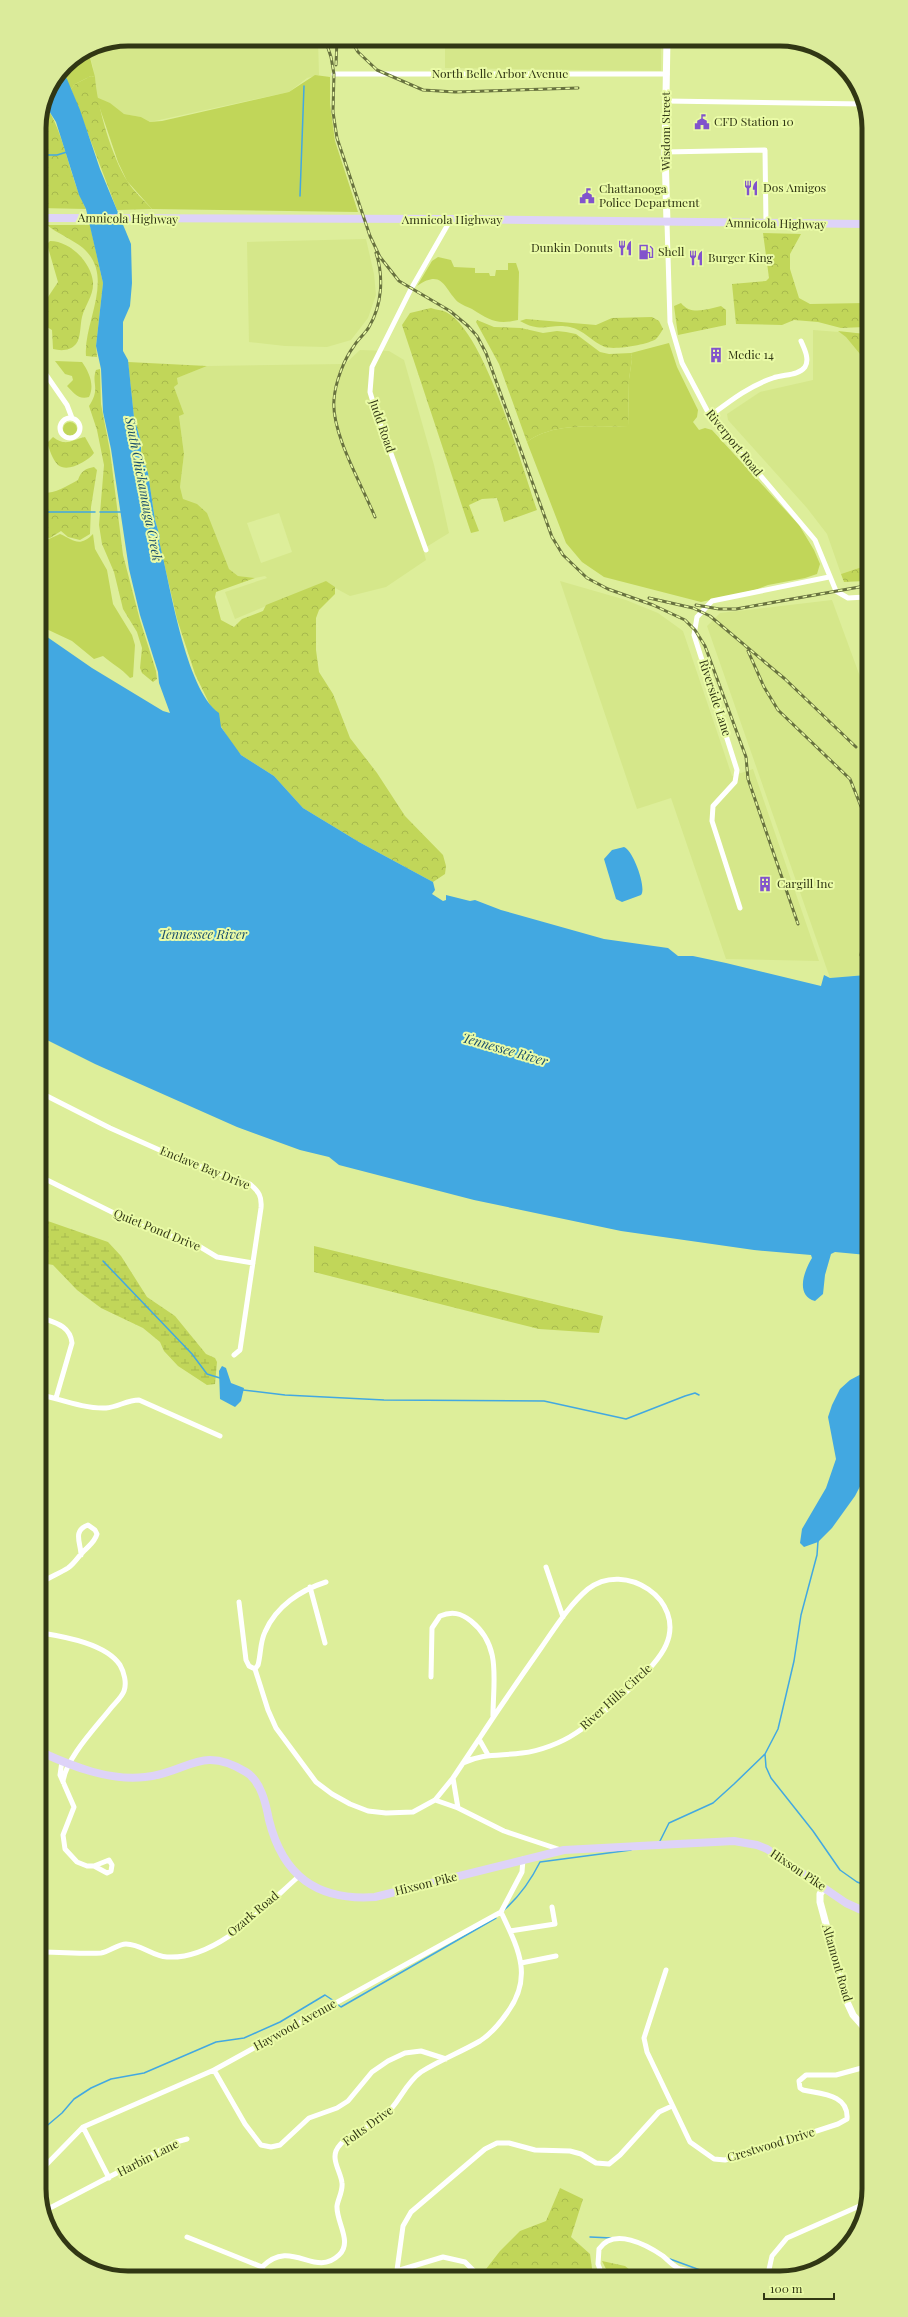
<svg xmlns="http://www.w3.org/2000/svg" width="908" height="2317" font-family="'Playfair Display',serif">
	<defs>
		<pattern id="forest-crowns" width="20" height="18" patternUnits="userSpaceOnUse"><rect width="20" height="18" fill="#c1d659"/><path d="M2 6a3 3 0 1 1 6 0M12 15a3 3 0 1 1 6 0" fill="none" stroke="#a6b84d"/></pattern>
		<pattern id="wetland-marsh" width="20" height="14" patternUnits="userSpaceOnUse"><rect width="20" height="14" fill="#c1d659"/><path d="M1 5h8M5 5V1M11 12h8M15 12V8" fill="none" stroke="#a6b84d"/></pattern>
	</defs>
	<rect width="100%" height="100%" fill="#ddee9a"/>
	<path fill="#d5e78a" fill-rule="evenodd" d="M128,39H318L319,75L307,78L289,92L150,122L141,117L124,114L96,97L93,67L88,50L94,46Z
		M445,39H661V71L445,68Z
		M366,239L374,274L376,295L368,318L351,340L327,347L285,346L249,342L247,242Z
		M813,330L865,334V566L841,574L827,534L807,508L728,420L727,414L760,392L813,380Z
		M360,350L389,351L404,360L434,465L449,533L423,549L426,560L386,587L350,596L324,582L235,619L225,592L267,578L265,576L255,578L238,576L229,569L222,555L183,499L180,487L184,454L179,415L184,414L174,387L178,384L177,378L207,366L345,364ZM279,513L292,552L261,563L247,523Z
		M560,581L626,600L658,613L683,631L732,776L753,769L819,961L726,959L671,798L637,809Z
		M832,600L866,693V975L830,978L707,626L720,613Z"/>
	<path fill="#c1d659" d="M88,50L95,77L91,76L75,84L71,89L61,71L65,65Z
		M315,75L330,77V104L335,141L358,212L152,209L127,181L118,162L96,97L110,103L124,114L141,117L150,122L162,121L289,92Z
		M438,257L451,260L454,267L475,268V273H489L490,276H495L496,270H508V263H516L519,272L518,320C496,325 490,320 472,309C468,307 462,305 458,302C444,289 443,268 417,286L432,261Z
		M669,343L677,367L698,410L697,417L693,422L699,430L705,428L712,430L799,525L814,550L820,564L817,574L805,578L768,585L755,590L701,602L604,577L582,562L566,543L527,442C556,421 595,428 628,426L629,379L632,359L631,353Z
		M55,361L82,362C89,372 95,385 89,397C78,400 74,393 67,386L73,380L72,376L65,374Z
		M63 429a7 7 0 1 1 14 0a7 7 0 1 1-14 0Z
		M60,534C74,540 79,548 93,534L95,549L107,570L113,604L132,635L135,645L133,677L130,678C121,668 111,663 103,656L94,659L72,641L40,626V574L48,567C47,557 40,558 40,543Z"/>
	<path fill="url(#forest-crowns)" d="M91,76L95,77C97,106 112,158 128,182C134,192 144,200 152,209L117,210L71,89L75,84Z
		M44,103C66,135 68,175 86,209L39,208V122Z
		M47,225H90L103,283L96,346L97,357L86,356C83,322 116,277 83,248C72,239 58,234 47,225Z
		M763,233L801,234L790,254V269L799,298L810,304L865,303V327L841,328L818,322L794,320L782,325L736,324L732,284L766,281L769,278Z
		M50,241C70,241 91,262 93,282C94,295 85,305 82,317C80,325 81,338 76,344C70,351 61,351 53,349L52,330L40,323V304L48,297L58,282L47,244Z
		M681,303C691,316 707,309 721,306L726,310V325L678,335L674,306Z
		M431,308C436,310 442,310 446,312C485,331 522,468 537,510L504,522L497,498L482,499L469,505L479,531L471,533L402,325L410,313Z
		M652,317L659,321L663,329C661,332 659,336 656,339C647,345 615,350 605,347C592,342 584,330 570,327C549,323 543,334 520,321L526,319L596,325L612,318Z
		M477,320L494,327L521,328L543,333L557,331L566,332L576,334L600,352L609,354L631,353L632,359L629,379L628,426C595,428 556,421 527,442L499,364L476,322Z
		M838,331L865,334V356L860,354L846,337Z
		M128,362L207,366L177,378L178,384L174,387L184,414L179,416L184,454L180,487L183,499L197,504L207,513L229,569L238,576L255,578L216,592L215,597L221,620L234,627L242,619L263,611L266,605L326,581L335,587V594L319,610L316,618V650L319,672L333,694L350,738L377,773L405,816L443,855L446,866L445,874L433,882L359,842L303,808L274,776L241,755L233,746L219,723V715L210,705L195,674L177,619L159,541L160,537L155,520L148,473L141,453L142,445L134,417Z
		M100,369L101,404L110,451L123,555L140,620L156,671L157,679L153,682L142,673L140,668L142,648L137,632L123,609L114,572L102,544L99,525L104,465L97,430L89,406C101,388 91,384 96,370Z
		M53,437C66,447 71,440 85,437L94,453C88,461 68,473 58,465C52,459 50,450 47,443Z
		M94,467L97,470L91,507L90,534L80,540L68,537L61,531L50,538L40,537V493C55,494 65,487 78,480C81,471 85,469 94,467Z
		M865,566V581L844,582L841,574Z
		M314,1246L603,1316L599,1333L539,1329L314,1272Z
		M560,2188L583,2199L571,2237L590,2254L593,2275H484L483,2273L500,2251L520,2231L546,2221Z
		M602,2261L625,2266L635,2274L609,2275Z"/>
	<path fill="url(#wetland-marsh)" d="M42,1219L108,1242L121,1256L147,1297L175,1316L206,1354L215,1358L217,1362L215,1384L207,1385L178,1366L164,1351L160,1342L143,1328L101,1308L77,1290L53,1265L42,1263Z"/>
	<path fill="#42a8e1" d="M61,71L67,79L80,110L100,169L131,244L132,283L130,306L123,322V351L128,360L134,417L141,442V453L148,473L155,520L160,537L159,541C170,582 185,689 219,713L221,727L241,755L274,776L303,808L359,842L433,882L435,890L432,894L443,901L446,900V895L470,901L475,900L501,910L604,939L668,948L678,956H693L726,963L821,986L824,975L830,978L866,975L867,1255L835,1252L831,1254L825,1275L823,1294L815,1301C795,1295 804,1271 812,1258L811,1255L754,1250L621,1231L474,1200L339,1165L329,1157L300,1150L237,1127L95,1064L41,1037L40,632L92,668L163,711L170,713L159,683L158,672L140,615L129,569L111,449L103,412L101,369L96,346L103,283L86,209L79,195L56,122L44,103L48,89Z
		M624,847C633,850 647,888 641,895L622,902L616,899L604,859L612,850Z
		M222,1366L226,1368L231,1383L244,1388L241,1401L235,1407L220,1399L219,1371Z
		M867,1371V1473L855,1496L832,1528L818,1542L804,1547L800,1543L802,1529L826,1488L836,1459L828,1417L832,1405L840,1389L850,1380Z"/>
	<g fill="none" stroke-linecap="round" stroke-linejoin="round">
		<path stroke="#42a8e1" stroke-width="1.5" d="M39,155H57L67,152
			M300,196L304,86
			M40,509L48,512H95
			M100,512H122
			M103,1261L192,1354L207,1374L220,1378
			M243,1390L285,1395L384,1400L544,1401L626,1419L685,1396L695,1393L699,1395
			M765,1754L766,1767L771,1778L813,1831L840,1870L857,1882L868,1886
			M660,1841L669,1823L713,1803L734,1784L765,1754L778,1729L794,1661L801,1615L817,1555L818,1541
			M504,1910C520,1896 531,1880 540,1862L631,1850
			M337,2004L341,2007L496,1918
			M43,2129L62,2113L74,2099L91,2088L111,2079L144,2073L216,2042L244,2038L280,2022L325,1995L334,2001
			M590,2237L612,2238
			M670,2259L700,2270"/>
		<path stroke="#fff" stroke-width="5" d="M334,74H667
			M666,101L864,104
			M665,152L765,150L766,224
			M667,223L670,322L682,363L710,416L815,540L836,591L848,598L865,597
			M40,366L67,405L72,418
			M710,416C730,401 749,386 773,378C784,374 798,376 805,367C810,359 804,348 801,341
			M60 428a10 10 0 1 1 20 0a10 10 0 1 1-20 0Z
			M426,550L376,412L370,392L372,367L411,289L451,219
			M740,908L712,821L713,806L735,782L737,770L694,635L697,617L712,601L829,577
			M41,1093L110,1128L182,1160L250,1184C259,1192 262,1196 261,1208L240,1350L234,1355
			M41,1177L132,1222L197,1245L217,1257L253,1263
			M42,1318C56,1323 70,1326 72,1343L56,1398
			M42,1395C62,1400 86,1409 106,1408C118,1407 127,1400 139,1400L220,1436
			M546,1567L563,1617
			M42,1582C50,1577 60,1573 68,1568C75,1563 79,1555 86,1549C91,1544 95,1541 97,1534L95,1530L88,1525C72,1531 81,1543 81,1555
			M310,1587L325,1643
			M239,1602L246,1660L249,1666L255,1669
			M42,1633C66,1637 106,1644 120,1665C124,1672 127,1683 124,1691C122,1697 115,1703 111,1708C97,1726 65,1759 63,1782
			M255,1669L268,1710L276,1728L316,1782L332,1794L350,1804L368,1811L386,1813L413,1812L435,1800L458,1808L504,1831L561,1850
			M255,1669L258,1665C261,1654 260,1642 265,1632C276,1606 301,1590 326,1582
			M431,1677L432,1628L440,1616C452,1611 461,1613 471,1621C502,1646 493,1680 493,1716
			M62,1761L60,1775L74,1807L63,1835L65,1849L77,1862L87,1866H94L109,1860L112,1865L111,1871L107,1873L94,1866
			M463,1763C483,1753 501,1756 522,1753C540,1751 561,1743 576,1733C599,1718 656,1669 666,1645C686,1600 625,1560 588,1589C569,1605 555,1628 541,1648C520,1678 499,1708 479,1739L488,1755
			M435,1800L453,1778
			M458,1808L453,1778L479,1739
			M510,1931L555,1924L552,1907
			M43,1952C62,1952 82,1954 101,1953C109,1952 118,1944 126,1944C141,1944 152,1956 167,1957C217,1960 264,1907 298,1877
			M521,1963L556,1956
			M666,1970L644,2038L647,2052L690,2142L714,2159L725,2160L740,2156L838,2124L847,2119C849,2094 821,2094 803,2090L800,2088L799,2081L806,2075H836L869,2066
			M214,2070L245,2124L261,2145L271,2147L280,2145L309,2118L337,2108L348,2101L372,2072L388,2061L405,2053L421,2051L446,2059
			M83,2127L109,2178
			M44,2167L83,2127L214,2070L501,1912L522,1872L523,1859
			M49,2226L48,2209L176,2142L187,2139
			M187,2237L262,2267
			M262,2267C292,2237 314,2279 339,2255C353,2242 336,2222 337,2206C338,2199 343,2191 342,2183C341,2173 332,2161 336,2151C343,2135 369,2127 382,2118C399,2105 404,2084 421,2072C440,2060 461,2052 480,2041C491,2034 500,2023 507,2013C534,1977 518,1948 501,1912
			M262,2267L266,2277
			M397,2270L403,2226L411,2212L485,2149L497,2143H509L535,2150L570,2151L581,2154L596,2163L609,2164L620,2155L659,2112L672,2106
			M768,2274L772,2256L787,2238L864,2204
			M602,2275L598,2264L599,2249C614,2227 647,2245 663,2256C668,2260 674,2267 680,2269C701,2275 721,2271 742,2274
			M380,2276L443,2257L465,2262L478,2275"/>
		<path stroke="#fff" stroke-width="7" d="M667,39L665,152L667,223
			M824,1888L820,1894V1902L847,2002L853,2015L869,2033"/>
		<path stroke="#ded3f8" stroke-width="8" d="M39,218L451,219L865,224
			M43,1753C74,1767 110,1781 145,1777C187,1773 201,1744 246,1772C261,1781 266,1804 269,1820C283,1876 317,1901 375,1897L564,1850L734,1841L757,1845L767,1849L846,1903L868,1913"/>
		<g stroke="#68723f" stroke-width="3">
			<path id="rail" d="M325,39L331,57L334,74L333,112L337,138L370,236L380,257L399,281L450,311L468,326L477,336L486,353L552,537L563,555L587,578L608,589L653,605L685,620L695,630L705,646L746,757L748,779L798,924
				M350,39L358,52L377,70L423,90L455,92L578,88
				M336,65L337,39
				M375,517C362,485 331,433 334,400C335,383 344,359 354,346C358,339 365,334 369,327C382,305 384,277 376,253
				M649,598L693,608L710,616L785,679L856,747
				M696,605L719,609H736L865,586
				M748,651L764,687L778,710L850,779L866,819
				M861,955L866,924"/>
		</g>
		<use href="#rail" stroke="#eafba7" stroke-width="1.5" stroke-dasharray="4.5" stroke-linecap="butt"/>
	</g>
	<defs>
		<g id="civic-bare" transform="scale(1.2)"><path d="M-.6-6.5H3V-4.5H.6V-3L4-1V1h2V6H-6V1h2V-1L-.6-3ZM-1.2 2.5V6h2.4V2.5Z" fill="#8153cc" stroke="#eafba7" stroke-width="2.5" paint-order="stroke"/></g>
		<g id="restaurant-bare" transform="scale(1.2)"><path d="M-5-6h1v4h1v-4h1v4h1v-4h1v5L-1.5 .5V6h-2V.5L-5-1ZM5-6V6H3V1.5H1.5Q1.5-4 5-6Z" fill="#8153cc" stroke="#eafba7" stroke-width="2.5" paint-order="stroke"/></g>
		<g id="fuel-bare" transform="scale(1.2)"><path d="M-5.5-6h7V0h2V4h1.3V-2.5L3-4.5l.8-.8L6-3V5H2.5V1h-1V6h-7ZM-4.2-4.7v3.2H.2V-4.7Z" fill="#8153cc" stroke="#eafba7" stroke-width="2.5" paint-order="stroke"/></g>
		<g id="building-bare" transform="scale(1.2)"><path d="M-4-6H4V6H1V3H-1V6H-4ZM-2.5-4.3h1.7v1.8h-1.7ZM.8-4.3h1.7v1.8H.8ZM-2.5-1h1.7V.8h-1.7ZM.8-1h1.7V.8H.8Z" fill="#8153cc" stroke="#eafba7" stroke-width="2.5" paint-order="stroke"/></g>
	</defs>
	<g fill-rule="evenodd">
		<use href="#civic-bare" x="702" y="122"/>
		<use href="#restaurant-bare" x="751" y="188"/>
		<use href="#civic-bare" x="587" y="196"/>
		<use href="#restaurant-bare" x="625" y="248"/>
		<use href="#fuel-bare" x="646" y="252"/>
		<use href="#restaurant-bare" x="696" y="258"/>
		<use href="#building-bare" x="716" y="355"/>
		<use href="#building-bare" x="765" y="884"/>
	</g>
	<g text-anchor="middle" stroke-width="4" stroke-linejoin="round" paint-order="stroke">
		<g font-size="12" fill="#313714" stroke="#eafba7">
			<text x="500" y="78">North Belle Arbor Avenue</text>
			<text transform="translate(666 131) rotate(-90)" y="4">Wisdom Street</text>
			<text transform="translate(128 219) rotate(1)" y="4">Amnicola Highway</text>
			<text x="452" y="224">Amnicola Highway</text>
			<text transform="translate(776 224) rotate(1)" y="4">Amnicola Highway</text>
			<text transform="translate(382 426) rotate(71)" y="4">Judd Road</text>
			<text transform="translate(734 443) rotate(51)" y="4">Riverport Road</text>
			<text transform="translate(715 698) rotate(72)" y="4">Riverside Lane</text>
			<text transform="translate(205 1168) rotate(22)" y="4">Enclave Bay Drive</text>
			<text transform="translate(157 1230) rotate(22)" y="4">Quiet Pond Drive</text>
			<text transform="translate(616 1697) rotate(-42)" y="4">River Hills Circle</text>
			<text transform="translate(798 1870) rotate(34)" y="4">Hixson Pike</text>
			<text transform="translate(426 1884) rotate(-14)" y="4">Hixson Pike</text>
			<text transform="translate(253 1914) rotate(-40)" y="4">Ozark Road</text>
			<text transform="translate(837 1963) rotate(74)" y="4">Altamont Road</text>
			<text transform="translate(295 2025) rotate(-29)" y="4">Haywood Avenue</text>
			<text transform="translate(368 2126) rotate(-36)" y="4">Folts Drive</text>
			<text transform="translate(771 2145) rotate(-17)" y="4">Crestwood Drive</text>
			<text transform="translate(148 2158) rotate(-27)" y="4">Harbin Lane</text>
		</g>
		<g font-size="12" fill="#313714" stroke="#eafba7" text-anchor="start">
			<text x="714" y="126">CFD Station 10</text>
			<text x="763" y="192">Dos Amigos</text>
			<text x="599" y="193">Chattanooga<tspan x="599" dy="14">Police Department</tspan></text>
			<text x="613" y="252" text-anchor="end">Dunkin Donuts</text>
			<text x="658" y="256">Shell</text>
			<text x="708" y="262">Burger King</text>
			<text x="728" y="359">Medic 14</text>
			<text x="777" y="888">Cargill Inc</text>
		</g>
		<g font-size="13" font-style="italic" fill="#194e6c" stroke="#eafba7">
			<text transform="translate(144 489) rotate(79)" y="5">South Chickamauga Creek</text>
			<text x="203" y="939">Tennessee River</text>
			<text transform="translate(505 1049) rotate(16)" y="5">Tennessee River</text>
		</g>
	</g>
	<path d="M0 0H908V2317H0ZM128 46H780A82 82 0 0 1 862 128V2189A82 82 0 0 1 780 2271H128A82 82 0 0 1 46 2189V128A82 82 0 0 1 128 46Z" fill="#dbeb9b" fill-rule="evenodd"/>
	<path fill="none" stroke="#313714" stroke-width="5" d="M128 46H780A82 82 0 0 1 862 128V2189A82 82 0 0 1 780 2271H128A82 82 0 0 1 46 2189V128A82 82 0 0 1 128 46Z"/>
	<path d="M764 2293v6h70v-6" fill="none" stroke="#313714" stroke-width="2"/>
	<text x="770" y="2293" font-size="12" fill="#313714" stroke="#eafba7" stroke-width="3" paint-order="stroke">100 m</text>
</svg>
